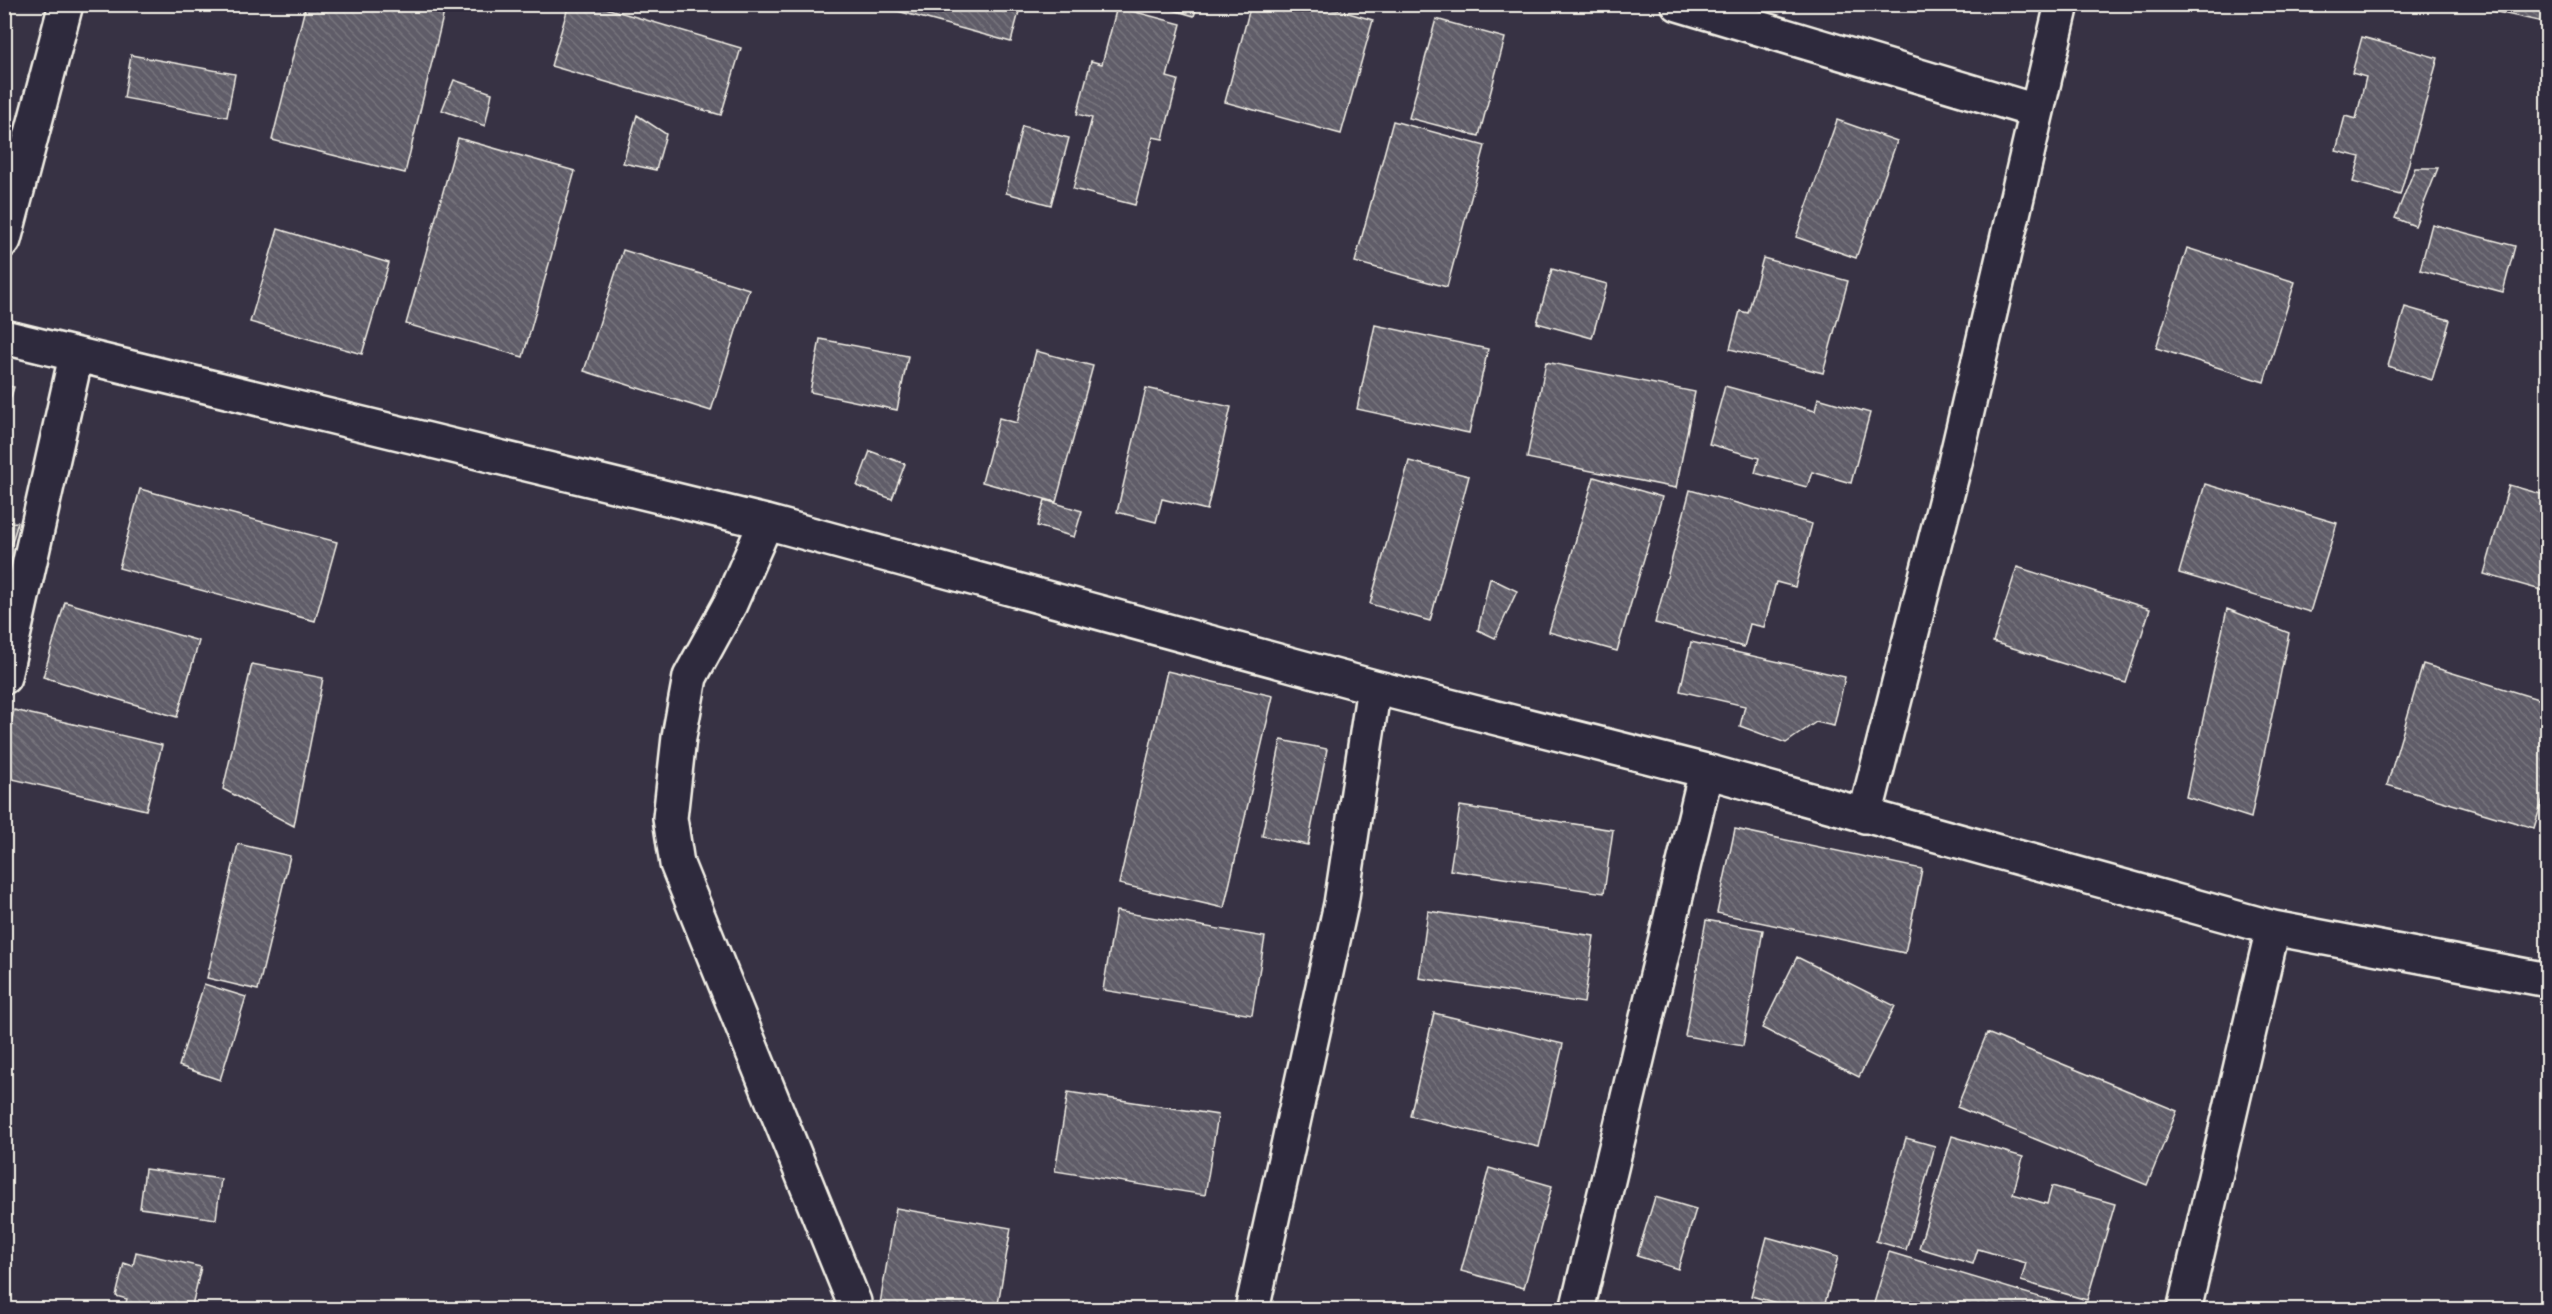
<svg xmlns="http://www.w3.org/2000/svg" width="2552" height="1314" font-family="'Comic Neue',sans-serif">
	<defs>
		<pattern id="building-back-hatch" width="6" height="6" patternUnits="userSpaceOnUse" patternTransform="scale(1.5)"><rect width="6" height="6" fill="#5f5c67"/><path d="M-1 5l2 2M0 0l6 6M5-1l2 2" fill="none" stroke="#77747d"/></pattern>
	</defs>
	<rect width="100%" height="100%" fill="#373244"/>
	<filter id="ink" filterUnits="userSpaceOnUse"><feTurbulence type="fractalNoise" baseFrequency=".0167" numOctaves="2"/><feDisplacementMap in="SourceGraphic" scale="12" xChannelSelector="R" yChannelSelector="G"/><feConvolveMatrix kernelMatrix="1 2 1 2 8 2 1 2 1" color-interpolation-filters="sRGB"/></filter>
	<g filter="url(#ink)">
		<path fill="url(#building-back-hatch)" stroke="#f4f1e8" stroke-width="1.5" d="M306,4H446L405,173L272,140Z
			M569,4H592L741,48L721,115L551,66Z
			M872,4H1021L1011,42Z
			M1153,4H1198L1194,16Z
			M1251,4H1317L1373,20L1341,134L1225,102Z
			M2493,4H2548V23L2492,11Z
			M1117,7L1181,24L1167,77L1178,80L1163,139L1153,137L1135,205L1073,189L1092,118L1077,114L1091,61L1102,64Z
			M1436,19L1505,38L1479,136L1409,118Z
			M2362,37L2438,58L2400,195L2353,182L2360,157L2336,151L2345,116L2356,119L2366,77L2352,73Z
			M131,55L235,74L227,117L124,98Z
			M454,80L492,93L485,126L442,110Z
			M637,115L666,134L656,170L623,163Z
			M1837,120L1897,141L1856,258L1796,237Z
			M1393,121L1485,146L1447,287L1355,262Z
			M1022,126L1069,138L1051,205L1006,193Z
			M458,138L575,171L523,357L406,324Z
			M2415,168H2438L2415,226L2395,218Z
			M2432,224L2515,246L2503,292L2420,270Z
			M278,229L389,263L362,354L250,322Z
			M2187,248L2295,282L2264,382L2156,348Z
			M623,250L749,289L711,411L584,371Z
			M1763,258L1848,281L1823,373L1730,349L1740,311L1748,313Z
			M1552,269L1607,284L1592,338L1537,323Z
			M2405,307L2450,320L2432,380L2388,366Z
			M1375,325L1488,349L1469,433L1357,409Z
			M820,339L908,356L897,410L810,392Z
			M1036,351L1093,366L1056,502L982,482L999,418L1017,423Z
			M1546,362L1695,392L1676,488L1527,458Z
			M4,385L14,387L4,419Z
			M1725,386L1815,411L1818,398L1870,413L1851,483L1812,472L1807,487L1755,473L1759,458L1709,444Z
			M1146,388L1231,407L1207,510L1162,499L1156,522L1117,512Z
			M870,451L905,464L892,499L857,486Z
			M1409,461L1469,476L1430,621L1370,604Z
			M1594,477L1662,497L1617,651L1549,632Z
			M2205,484L2337,523L2310,612L2179,573Z
			M2509,485L2548,496V592L2484,574Z
			M140,489L337,542L315,621L119,568Z
			M1690,490L1812,524L1795,587L1776,582L1764,627L1750,624L1744,647L1655,623Z
			M1045,500L1082,511L1074,537L1037,526Z
			M18,522L4,569V523Z
			M2017,567L2150,609L2126,683L1993,642Z
			M1490,578L1517,591L1495,638L1478,630Z
			M65,602L199,641L177,717L43,677Z
			M2227,609L2289,633L2251,818L2186,797Z
			M1691,642L1845,677L1834,726L1816,722L1786,743L1740,726L1745,706L1680,691Z
			M252,664L323,678L294,826L223,789Z
			M2423,664L2548,702V782L2534,828L2387,785Z
			M1167,671L1273,696L1224,908L1119,884Z
			M14,710L162,745L146,810L4,777V752Z
			M1281,740L1327,749L1308,845L1262,836Z
			M1460,806L1613,830L1604,893L1450,870Z
			M1735,829L1922,869L1905,953L1717,913Z
			M238,844L290,856L258,990L207,978Z
			M1116,911L1265,937L1252,1015L1103,990Z
			M1428,911L1594,936L1584,1003L1419,978Z
			M1706,920L1763,930L1743,1046L1685,1036Z
			M1797,957L1895,1006L1859,1077L1762,1028Z
			M204,984L246,997L220,1080L179,1066Z
			M1434,1013L1563,1044L1539,1147L1410,1116Z
			M1987,1033L2177,1111L2147,1185L1957,1107Z
			M1068,1092L1218,1115L1205,1195L1055,1171Z
			M1952,1136L2023,1157L2013,1194L2047,1204L2052,1186L2115,1204L2087,1300L2021,1281L2026,1263L1978,1249L1973,1264L1919,1248Z
			M1906,1138L1935,1146L1906,1250L1876,1241Z
			M1489,1168L1552,1186L1524,1288L1461,1271Z
			M145,1169L221,1179L216,1219L140,1208Z
			M1655,1197L1696,1209L1678,1269L1637,1256Z
			M896,1208L1011,1228L997,1310H879Z
			M1767,1237L1838,1257L1823,1310H1802L1751,1296Z
			M136,1252L201,1267L191,1310H124L127,1299L116,1296L124,1263L133,1266Z
			M1889,1252L2083,1310H1872Z"/>
		<g fill="none" stroke-linecap="round" stroke-linejoin="round">
			<g stroke="#f4f1e8" stroke-width="38">
				<path id="minor" d="M1678,4L2036,111
					M4,240L66,4
					M4,337L766,522L1374,687L1706,771L2273,928L2548,980
					M766,522L730,604L690,677L679,737L670,818L677,864L854,1302
					M4,677L76,356
					M1865,816L1955,463L2062,4
					M1252,1310L1341,904L1374,687
					M1577,1310L1706,771
					M2184,1310L2273,928"/>
			</g>
			<use href="#minor" stroke="#2f2a3d" stroke-width="33"/>
		</g>
	</g>
	<rect width="2552" height="1314" fill="none" stroke="#2f2a3d" stroke-width="24"/>
	<rect x="12" y="12" width="2528" height="1290" fill="none" stroke="#f4f1e8" stroke-width="2" filter="url(#ink)"/>
</svg>
